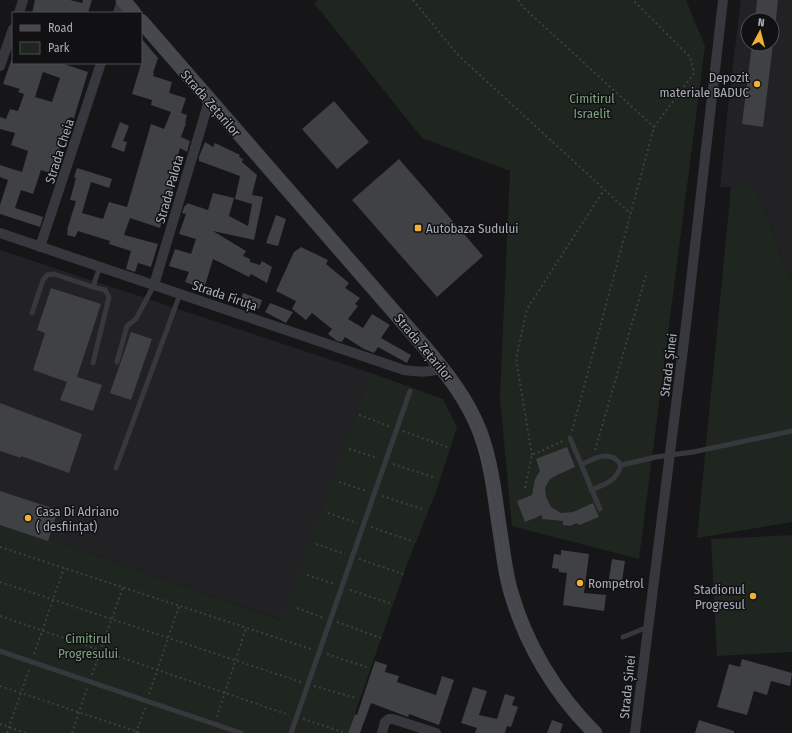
<svg xmlns="http://www.w3.org/2000/svg" width="792" height="733" font-family="'Fira Sans Condensed',sans-serif">
	<rect width="100%" height="100%" fill="#161618"/>
	<path fill="#222225" fill-rule="evenodd" d="M741,0H792V283L756,188L720,187L729,97ZM748,20H772V44H748Z
		M0,250L371,373L283,620L0,522Z"/>
	<path fill="#1e261f" d="M318,0H686L705,46L639,559L512,526L500,398L510,171L422,138L314,3Z
		M731,187L756,188L792,283V522L697,538Z
		M371,373L443,399L457,427L437,489L408,562L348,733H0V522L282,620Z
		M792,535V652L717,656L711,539Z"/>
	<path fill="#404145" fill-rule="evenodd" d="M35,0H70L82,3L83,0H92L88,13H32Z
		M757,0H778L776,20H755Z
		M141,38L158,58L153,73H154L153,76L172,82L169,93L186,98L181,113L187,115L185,123H186L181,137L190,141L187,152L180,148L171,179L175,181L169,201L172,202L168,211L165,210L160,228L130,218L124,235L158,244L151,267L138,263L135,272L126,269L131,251L109,244L110,241L78,231L75,237L67,235L68,231L67,230L76,201L70,200L76,178L74,177L77,168L112,179L109,188L91,182L82,213L103,219L109,202L127,207L151,124L164,129L171,112L151,105L152,100L132,94L141,64Z
		M752,44H773L763,127L742,124Z
		M11,61H13V63L21,64L22,63H61L88,72L74,118L70,117L58,153H60L53,174L41,170L33,194L21,190L15,208L43,217L40,227L0,214V205L8,180L0,177V165L22,172L28,151L11,145L15,133L0,129V117L6,119L10,109L18,111L24,94L18,92L20,89L3,84ZM43,72L60,78L52,102L35,97Z
		M334,101L369,142L337,169L302,129Z
		M120,122L129,126L123,141L127,142L124,152L111,147Z
		M205,142L213,147L215,143L240,155L239,157L243,159L242,162L257,175L252,195L263,197L254,240L213,231L246,251L243,256L250,259V262L260,265L262,261L272,267L267,283L251,274L249,277L213,259L204,289L185,282L189,272L169,266L175,249L191,254L196,239L179,234L186,214L182,213L185,205L186,206L187,203L208,210L213,193L234,198L229,216L248,226L252,204L235,199L240,176L199,161V157Z
		M399,159L483,256L437,297L352,200Z
		M276,215L286,219L278,246L266,243Z
		M301,247L328,260L326,264L349,283L345,288L360,298L355,304L358,306L348,319L363,328L372,314L390,325L381,338L411,355L407,363L378,347L374,353L364,349L345,337L342,342L337,341L328,334L332,329L312,313L306,320L292,309L296,301L276,291L294,252Z
		M51,288L101,304L77,377L102,385L93,411L60,400L67,382L33,370L45,333L37,330Z
		M243,293L262,300L259,309L240,302Z
		M270,303L293,312L286,323L265,312Z
		M131,332L152,339L131,400L110,393Z
		M0,403L82,434L69,473L21,456V458L0,451Z
		M567,447L575,467L557,475L550,479L545,488L546,497L551,507L561,513L573,512L593,503L599,517L579,525L577,523L570,526L563,525V521L542,519V515L525,522L517,501L532,495L535,479L540,471L536,459Z
		M0,491L58,510L48,541L0,525Z
		M561,550L589,554L584,593L606,595L604,611L563,605L567,573L559,572V569L552,568L554,554L561,555Z
		M612,559L625,561L622,581L609,579Z
		M742,659L792,673L790,686L771,681L767,695L754,691L747,715L717,707L729,664L740,667Z
		M375,661L387,665L385,672L399,676L397,682L436,695L442,676L454,680L439,725L409,714L408,717L371,703L360,733H348L355,714L357,715Z
		M473,687L487,691L479,715L497,719L505,694L515,697L512,705L518,707L511,727L507,726L505,733H475L477,728L461,723Z
		M552,720L563,724L560,733H547Z
		M699,720L734,731V733H695Z"/>
	<g fill="none" stroke-linecap="round" stroke-linejoin="round">
		<path stroke="#3d3f44" stroke-width="2" stroke-dasharray="2 3" stroke-linecap="butt" d="M413,0L458,55L631,214
			M518,0L524,8L654,127
			M359,415L389,426
			M403,431L447,447
			M572,431L654,127L694,73L690,57L633,0
			M349,449L378,458
			M595,450L647,272
			M532,455L516,359L527,309L604,190
			M393,464L436,478
			M339,482L367,491
			M525,488L532,455L563,441
			M382,496L425,510
			M328,513L357,523
			M371,527L414,542
			M316,544L345,554
			M0,547L311,649
			M359,559L403,574
			M307,575L334,584
			M0,582L301,682
			M350,590L392,604
			M297,608L323,618
			M0,616L289,715
			M337,622L381,638
			M34,654L64,568
			M327,654L369,668
			M92,675L123,587
			M0,686L141,733
			M314,686L356,698
			M149,694L179,606
			M217,717L246,628
			M303,719L346,733
			M0,724L26,733
			M7,733L29,670
			M72,733L87,688
			M136,733L145,708"/>
		<path stroke="#37383d" stroke-width="5" d="M32,313L43,280L47,275L54,274L93,287
			M117,362L127,326L136,319L154,285
			M93,363L109,297L105,290L93,287L100,266
			M570,438L600,509
			M581,465C594,458 611,449 621,465
			M116,468L180,294
			M591,490C606,484 617,481 621,465L656,457L693,452L792,431
			M623,637L648,627
			M0,651L241,733
			M291,733L410,391"/>
		<path stroke="#37383d" stroke-width="10" d="M19,13L23,0
			M118,13L122,0
			M0,66L13,29
			M0,233L404,370C420,372 428,373 443,368
			M40,247L101,63
			M154,285L209,101
			M382,733L385,722L389,719H393L436,733
			M635,733L686,325L723,0"/>
		<path stroke="#45474d" stroke-width="15" d="M123,0L134,13
			M141,21L422,344C445,371 467,398 480,432C492,464 495,499 500,532C503,551 505,571 510,589C525,643 555,694 595,733"/>
		<path stroke="#4a4c52" stroke-width="1" d="M119,0L130,13
			M129,0L140,13
			M141,14L424,341C440,361 457,381 469,403C480,423 487,446 492,468C499,512 503,558 516,602C525,634 548,678 570,703C579,714 590,723 600,733
			M141,25C212,108 283,191 355,274C390,314 435,356 461,403C486,450 490,502 499,553C500,564 501,576 504,587C516,640 550,696 591,733"/>
	</g>
	<g fill="#f2b134" stroke="#111113" stroke-width="1.5">
		<circle cx="757" cy="84" r="4"/>
		<rect x="414" y="224" width="8" height="8" rx="2"/>
		<circle cx="28" cy="518" r="4"/>
		<circle cx="580" cy="583" r="4"/>
		<circle cx="753" cy="596" r="4"/>
	</g>
	<g text-anchor="middle" stroke-width="3" stroke-linejoin="round" paint-order="stroke">
		<g font-size="13" fill="#a8adb8" stroke="#111113" text-anchor="start">
			<text x="749" y="82" text-anchor="end">Depozit<tspan x="749" dy="15">materiale BADUC</tspan></text>
			<text x="426" y="233">Autobaza Sudului</text>
			<text x="36" y="516">Casa Di Adriano<tspan x="36" dy="15">( desființat)</tspan></text>
			<text x="588" y="588">Rompetrol</text>
			<text x="745" y="594" text-anchor="end">Stadionul<tspan x="745" dy="15">Progresul</tspan></text>
		</g>
		<g font-size="13" fill="#7fa381" stroke="#111113">
			<text x="592" y="103">Cimitirul<tspan x="592" dy="15">Israelit</tspan></text>
			<text x="88" y="643">Cimitirul<tspan x="88" dy="15">Progresului</tspan></text>
		</g>
		<g font-size="13" fill="#a8adb8" stroke="#111113">
			<text transform="translate(211 103) rotate(49)" y="5">Strada Zețarilor</text>
			<text transform="translate(59 151) rotate(-72)" y="5">Strada Cheia</text>
			<text transform="translate(169 189) rotate(-74)" y="5">Strada Palota</text>
			<text transform="translate(225 295) rotate(19)" y="5">Strada Firuța</text>
			<text transform="translate(424 347) rotate(50)" y="5">Strada Zețarilor</text>
			<text transform="translate(668 365) rotate(-83)" y="5">Strada Șinei</text>
			<text transform="translate(627 687) rotate(-84)" y="5">Strada Șinei</text>
		</g>
	</g>
	<rect x="12" y="12" width="130" height="52" fill="#111113" stroke="#4d4f55"/>
	<rect x="20" y="25" width="20" height="6" fill="#45474d" stroke="#4d4f55"/>
	<text x="48" y="32" font-size="12" fill="#a8adb8">Road</text>
	<rect x="20" y="42" width="20" height="12" fill="#1e261f" stroke="#4d4f55"/>
	<text x="48" y="52" font-size="12" fill="#a8adb8">Park</text>
	<g transform="translate(760 32) rotate(7)"><circle r="19" fill="#111113" stroke="#4d4f55"/>
	<path d="M0-3L7 15L0 10L-7 15Z" fill="#f2b134"/>
	<text y="-6" font-size="11" font-weight="bold" text-anchor="middle" fill="#a8adb8">N</text>
	</g>
</svg>
